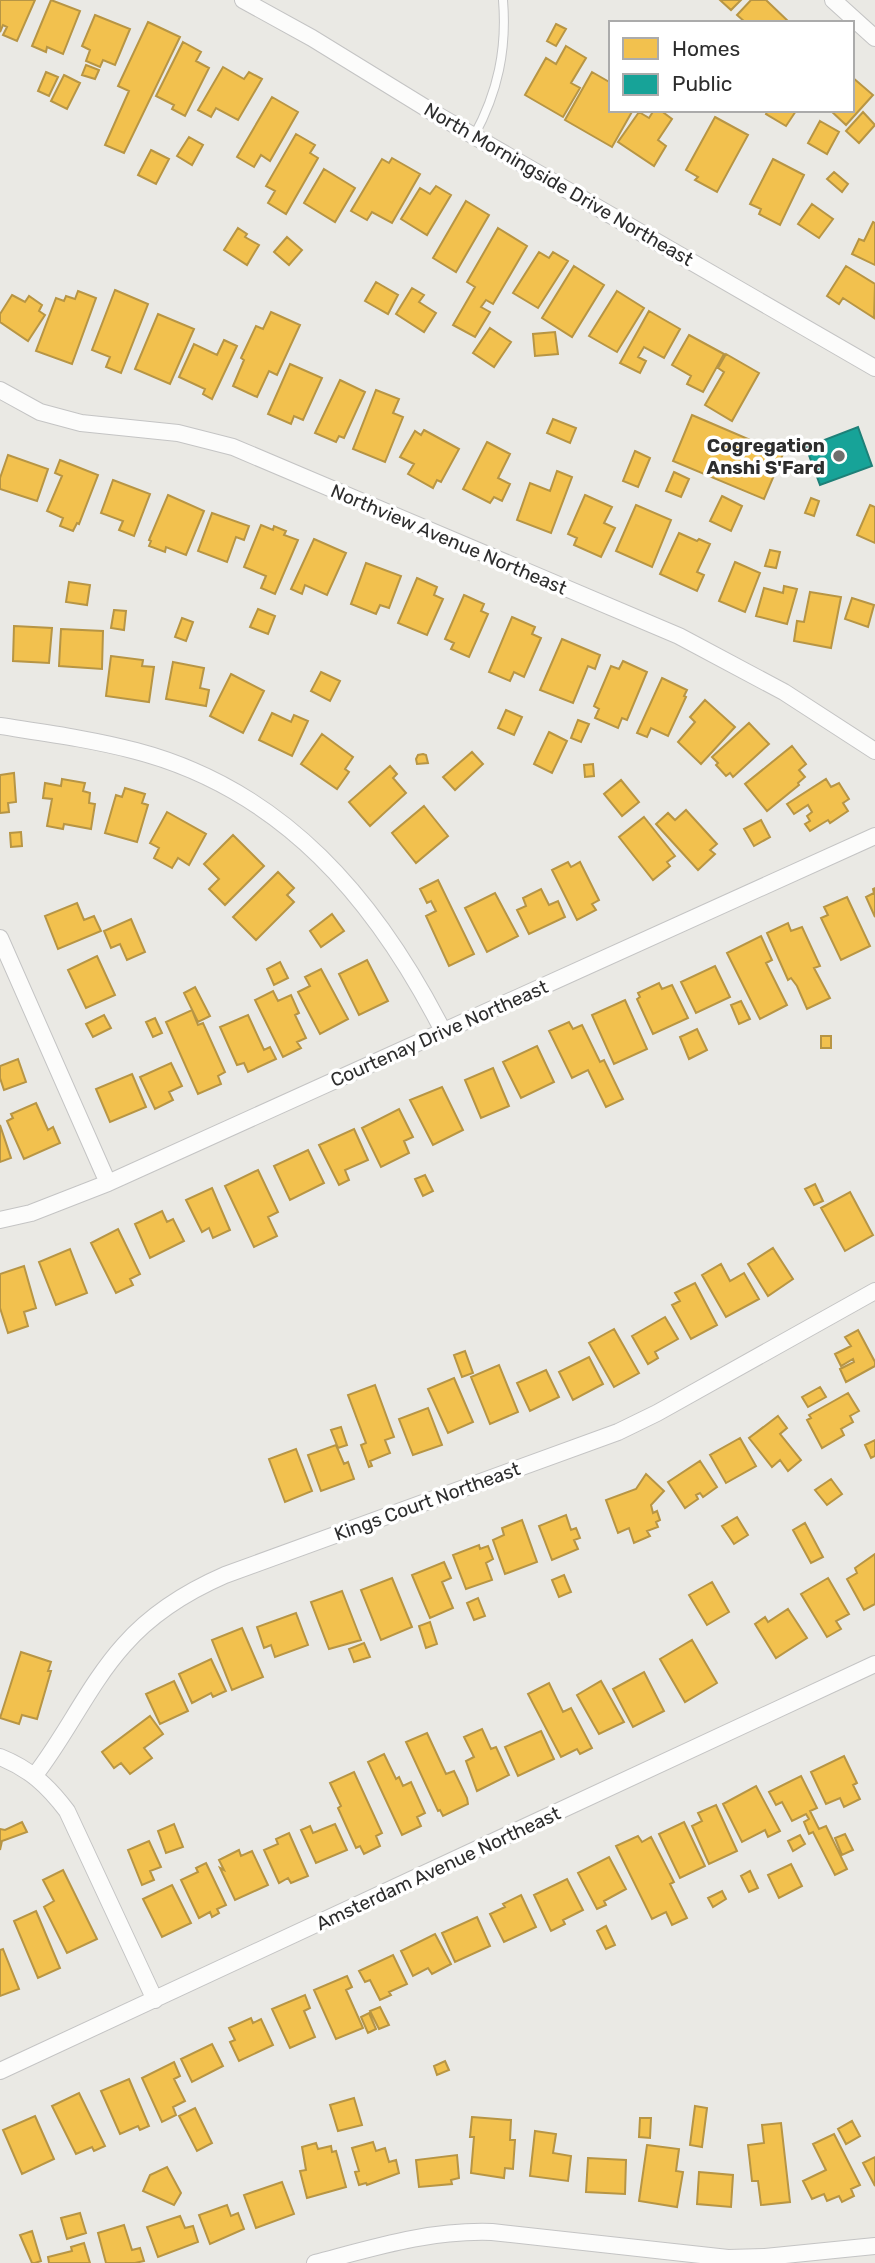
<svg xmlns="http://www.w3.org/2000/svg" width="875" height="2263" font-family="Rubik,sans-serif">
	<rect width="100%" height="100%" fill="#eae9e4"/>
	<path fill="#f2c14e" stroke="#b79544" stroke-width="2" d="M0,0H35L17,41L3,35L7,27L3,25L0,32Z
		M51,0L80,11L63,54L47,47L46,52L32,46Z
		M720,0H741L731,10Z
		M751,0H766L790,23H746L737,15Z
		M95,15L130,29L115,65L103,60L100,67L86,61L90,50L82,46Z
		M148,22L180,37L124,153L105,145L129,91L118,86Z
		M556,24L566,29L556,46L547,41Z
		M183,42L201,52L196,61L209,68L185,116L172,109L174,105L156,96Z
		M566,46L586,58L571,83L580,88L563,117L525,95L546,58L556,64Z
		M86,65L99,70L95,79L82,75Z
		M223,67L244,79L249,72L262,79L238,120L216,108L211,117L198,110Z
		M46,72L58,77L49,96L38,91Z
		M592,72L611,83V110H633L612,147L565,120Z
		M64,75L80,83L67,109L51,101Z
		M852,77L873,95L846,125L830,110H852Z
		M272,97L298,112L270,161L261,155L254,167L237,157Z
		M654,110H660L672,119L658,140L666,146L654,166L618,142L639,112L649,118Z
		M768,110H795L796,111L786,126L766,114Z
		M863,112L875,125L859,143L846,131Z
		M715,117L748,135L717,192L695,180L698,177L686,170Z
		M820,121L839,132L827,154L808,143Z
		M296,134L315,145L310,153L318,158L286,214L268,203L275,191L266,186Z
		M189,137L203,145L192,165L177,156Z
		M151,150L169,159L156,184L138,175Z
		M392,158L420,174L392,223L372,212L367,220L351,211L382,159L389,163Z
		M773,159L804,175L780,225L759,214L761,209L750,204Z
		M324,169L355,188L335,222L304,203Z
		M834,172L848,184L842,192L827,179Z
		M436,186L451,195L427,235L401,219L420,188L430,194Z
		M466,201L489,215L456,272L433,258Z
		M812,204L833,219L819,238L798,224Z
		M873,222L875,223V265L852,254L859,239L864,241Z
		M238,228L247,234L245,237L259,245L247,265L224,250Z
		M498,228L527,246L493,304L486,300L481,307L490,312L475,337L453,325L475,287L467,282Z
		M287,237L302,250L289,265L274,252Z
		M539,252L549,258L553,252L568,261L538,308L513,293Z
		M574,266L604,285L572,337L542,318Z
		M846,266L875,284L874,318L843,298L839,304L827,296Z
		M376,282L398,295L388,314L365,301Z
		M412,288L424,295L419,302L436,313L424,332L396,314Z
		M115,290L148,304L121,373L106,367L110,357L92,350Z
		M78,291L96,298L72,364L36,351L56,298L64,301L66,296L75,299Z
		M617,291L644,308L617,352L589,336Z
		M12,295L25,302L29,296L42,305L39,311L45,315L28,341L0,322V314Z
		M649,311L680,329L664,358L644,347L638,357L646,361L640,373L620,363Z
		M271,312L300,325L277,375L269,371L257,397L233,386L244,360L241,358L256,326L263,329Z
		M158,314L194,329L170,384L135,369Z
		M490,328L511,342L494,367L473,353Z
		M555,332L558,354L535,356L533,334Z
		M689,335L724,354L703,392L687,384L691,376L672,365Z
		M224,340L237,346L212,399L203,394L205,389L179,377L194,344L217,355Z
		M726,354L759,373L732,421L705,405L724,372L718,368Z
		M290,364L322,378L303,420L294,416L291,424L268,414Z
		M340,380L365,392L344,438L339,436L336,442L315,433Z
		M376,390L399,399L393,413L403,417L385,462L353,449Z
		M692,415L783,454L764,499L673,461Z
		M553,419L576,428L570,443L547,433Z
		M424,430L459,449L441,482L437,480L433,488L408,474L414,464L400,457L415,431L421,435Z
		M487,442L510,454L498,478L510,484L502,501L494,497L490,503L463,489Z
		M635,451L650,458L638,487L623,481Z
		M8,455L48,469L37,501L0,489V478Z
		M60,460L98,475L79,524L77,523L73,531L60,526L63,518L47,511L62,476L55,473Z
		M557,471L572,477L551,533L517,520L530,483L550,491Z
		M674,472L689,479L681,497L666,491Z
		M113,480L150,494L134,536L119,530L123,521L101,513Z
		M168,495L204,511L186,555L166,547L165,552L149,546L151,541L149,540Z
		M585,495L612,507L604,523L615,528L601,557L574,545L577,538L568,534Z
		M722,496L742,506L731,531L710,521Z
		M811,498L819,501L814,516L805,513Z
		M636,505L671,520L652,567L616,551Z
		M870,505L875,507V543L857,535Z
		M212,513L249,526L244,540L236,537L227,562L198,551Z
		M261,525L273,530L274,526L286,531L284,535L298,540L275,594L261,588L266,576L244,567Z
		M679,533L697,541L699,539L710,544L697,572L704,575L697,591L660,574Z
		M314,539L346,553L327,595L305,585L302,594L291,589Z
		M770,550L780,552L776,568L765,566Z
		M735,562L760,573L745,612L719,601Z
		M366,563L401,576L389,608L380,605L376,614L351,604Z
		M417,578L437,587L434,595L443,599L427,635L398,623Z
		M69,582L90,585L87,605L66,602Z
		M784,586L797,589L787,624L756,616L764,588L783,593Z
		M810,592L841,597L831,648L794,641L797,621L804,622Z
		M464,595L484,604L481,611L488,614L469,657L451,649L454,643L445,639Z
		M852,598L874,605L868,627L845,619Z
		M258,609L275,616L268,634L250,627Z
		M114,610L126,611L124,630L111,628Z
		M512,617L535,627L532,634L541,638L524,677L514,672L510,681L489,672Z
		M182,618L193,622L186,641L175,637Z
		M14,626L52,628L49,663L13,661Z
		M61,629L103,631L102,669L59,666Z
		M562,639L600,655L595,669L588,666L573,703L540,690Z
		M111,656L143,660L142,666L154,667L149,702L106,696Z
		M623,661L647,672L627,720L622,718L618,728L595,718L599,709L594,706L611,666L619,669Z
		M173,662L204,668L200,688L209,690L206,706L166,699Z
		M321,672L340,681L330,701L311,691Z
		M231,674L264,691L243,733L210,716Z
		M662,678L687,690L684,696L686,697L668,736L651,728L647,737L637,733Z
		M705,700L735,727L701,764L678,742L695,722L690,717Z
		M506,710L522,717L514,735L498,728Z
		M272,713L291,722L294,715L308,721L292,756L259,740Z
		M578,720L589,724L581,742L571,738Z
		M749,723L769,744L733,777L730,773L726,776L716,765L718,763L712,757Z
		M549,732L567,741L552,773L534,764Z
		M322,734L353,757L345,769L349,772L337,789L301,764Z
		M792,746L806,764L799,770L805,777L798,783L799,785L767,811L745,784Z
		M472,752L483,764L455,790L443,777Z
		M423,754L426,755L428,763L417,764L416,759L418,755Z
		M593,764L594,776L585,777L584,765Z
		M390,766L397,774L393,778L406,793L370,826L349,802Z
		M14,773L16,802L8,803L9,812L0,813V775Z
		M62,779L85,783L83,791L90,793L89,803L95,804L91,829L64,824L63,829L47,826L52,799L43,798L45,783L61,786Z
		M826,779L831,787L839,783L849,799L843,803L848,811L830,823L828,820L810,831L805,824L810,821L807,816L812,812L808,805L794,814L787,804Z
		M621,780L639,802L622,816L604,794Z
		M125,788L145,794L142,803L148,805L137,842L105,833L116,795L122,797Z
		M424,806L448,836L416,863L392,833Z
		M686,810L717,844L710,850L715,854L698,870L656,824L668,813L675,820Z
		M167,812L206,834L189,865L178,858L172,868L154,858L159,848L150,843Z
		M644,817L675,856L667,862L670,866L653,880L619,837Z
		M761,820L770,837L754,846L744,829Z
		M21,832L22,846L11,847L10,833Z
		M233,835L264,866L225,905L209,889L219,879L204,864Z
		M568,862L571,867L580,862L599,900L592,904L596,910L577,920L552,870Z
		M278,872L294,888L287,895L294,902L256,940L233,917Z
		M438,880L474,954L449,966L426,916L436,911L431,901L427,903L420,889Z
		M875,888V917L866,897L874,893L873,889Z
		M541,889L549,905L558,901L565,917L529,934L517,910L526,906L523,898Z
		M495,893L518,936L487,952L465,908Z
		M847,897L870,946L841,960L821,918L828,915L824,907Z
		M77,903L84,920L94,916L101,931L58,949L45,916Z
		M332,914L344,931L321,947L310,931Z
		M131,919L145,952L127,960L120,944L111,948L104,931Z
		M788,923L791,931L802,927L820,966L814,968L830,998L807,1009L797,986L791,978L788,980L767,933Z
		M761,936L772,960L766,963L787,1005L760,1019L727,953Z
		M97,956L115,995L86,1008L68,970Z
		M367,960L388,1001L359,1015L339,974Z
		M280,962L288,978L274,985L267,969Z
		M715,966L730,997L696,1013L681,982Z
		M321,969L348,1019L320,1034L298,992L310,986L305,977Z
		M659,983L662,989L672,985L688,1018L653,1034L637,999L640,997L638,993Z
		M195,987L210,1016L198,1022L184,993Z
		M273,991L278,1001L291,995L299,1013L295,1015L306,1038L297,1042L301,1048L283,1057L255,1000Z
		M625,1000L647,1049L614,1064L592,1015Z
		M741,1001L750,1019L739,1024L731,1005Z
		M192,1010L198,1025L203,1023L225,1072L218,1076L221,1084L198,1094L166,1022Z
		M104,1015L111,1028L93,1037L86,1024Z
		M248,1015L264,1050L270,1047L276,1059L248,1072L244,1063L237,1065L220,1027Z
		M155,1018L162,1033L153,1037L146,1022Z
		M569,1022L573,1029L582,1025L600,1062L604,1060L623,1099L606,1107L588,1070L572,1078L549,1031Z
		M697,1029L707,1050L689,1059L680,1037Z
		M821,1036H831V1048H821Z
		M537,1046L554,1082L521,1098L503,1062Z
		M18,1059L26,1082L4,1090L0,1078V1066Z
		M171,1063L182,1086L169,1092L173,1100L155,1109L140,1077Z
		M493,1068L509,1106L481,1118L465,1080Z
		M132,1074L146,1107L110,1122L96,1089Z
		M442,1087L463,1130L433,1145L410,1100Z
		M36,1103L48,1130L53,1127L60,1143L24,1159L7,1121L13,1118L11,1114Z
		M399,1109L413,1137L404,1141L409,1153L381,1167L362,1128Z
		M0,1125L11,1158L0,1162Z
		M354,1129L368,1160L345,1170L349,1180L339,1185L319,1145Z
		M308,1150L324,1183L290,1200L274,1166Z
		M258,1170L278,1212L268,1217L277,1236L254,1247L225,1186Z
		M425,1175L433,1191L423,1196L415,1179Z
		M815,1184L823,1201L814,1205L805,1189Z
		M212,1188L230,1230L213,1238L209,1228L202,1232L186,1200Z
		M850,1192L873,1235L845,1251L821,1208Z
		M162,1211L167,1222L173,1219L184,1241L150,1258L135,1224Z
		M118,1229L140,1274L130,1279L133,1285L116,1293L91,1243Z
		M773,1248L793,1279L768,1296L748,1264Z
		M70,1249L87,1293L56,1305L39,1262Z
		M721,1264L730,1281L744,1273L759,1299L726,1317L702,1275Z
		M24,1266L36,1308L24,1312L28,1326L8,1333L0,1308V1274Z
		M695,1283L717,1325L691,1339L672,1305L680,1301L675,1293Z
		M665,1317L678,1339L655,1352L658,1358L648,1364L632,1336Z
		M614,1329L639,1373L614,1387L589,1343Z
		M858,1330L875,1362V1366L846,1382L840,1369L854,1362L853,1359L841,1366L835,1354L851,1346L845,1337Z
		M465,1351L473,1373L462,1377L454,1355Z
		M589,1357L603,1384L573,1400L559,1372Z
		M499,1365L518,1412L490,1424L471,1377Z
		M546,1370L559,1397L530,1411L517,1383Z
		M454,1378L473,1422L448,1433L428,1389Z
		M375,1385L394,1437L385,1440L390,1453L370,1461L372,1466L369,1467L361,1445L366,1443L348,1395Z
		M820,1387L826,1397L808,1407L802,1397Z
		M848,1393L859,1411L850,1416L853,1422L841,1429L844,1435L822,1448L807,1420L811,1418L809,1415Z
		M428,1408L442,1445L413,1455L399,1419Z
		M778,1416L787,1428L780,1434L801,1460L788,1471L780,1460L772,1467L749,1438Z
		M341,1427L347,1445L338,1448L331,1430Z
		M740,1438L756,1466L726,1483L710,1455Z
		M875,1440V1456L871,1458L865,1445Z
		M336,1445L344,1464L348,1462L354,1479L321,1491L308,1455Z
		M296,1449L312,1491L285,1502L269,1459Z
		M700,1461L717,1487L703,1497L700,1493L696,1495L698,1499L685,1508L668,1482Z
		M646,1474L664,1491L651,1505L653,1513L657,1511L660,1520L656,1522L658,1527L647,1531L650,1536L634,1543L629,1528L618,1533L606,1500L636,1489Z
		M831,1479L842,1494L827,1505L815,1490Z
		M566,1515L571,1530L576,1528L580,1538L574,1540L578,1549L552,1560L539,1526Z
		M737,1517L748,1535L734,1544L722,1526Z
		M522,1520L537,1562L505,1574L493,1540L504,1535L502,1528Z
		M805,1523L823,1557L811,1563L793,1530Z
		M479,1545L480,1549L488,1546L493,1559L486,1563L492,1580L466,1589L453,1555Z
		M875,1554V1604L864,1610L847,1579L857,1573L855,1568Z
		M444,1562L451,1578L442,1582L453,1608L430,1618L412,1575Z
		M564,1575L571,1592L559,1597L552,1580Z
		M392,1578L412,1627L381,1640L361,1590Z
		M828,1578L849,1614L836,1621L841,1629L827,1637L801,1594Z
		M712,1582L729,1612L707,1625L689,1595Z
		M342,1591L361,1640L329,1649L311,1602Z
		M478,1598L485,1616L474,1620L467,1603Z
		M788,1609L807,1638L776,1658L755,1624L765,1617L768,1622Z
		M296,1613L308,1645L275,1657L271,1645L264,1648L257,1627Z
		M430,1622L437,1644L426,1648L419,1626Z
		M242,1628L263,1677L232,1690L212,1640Z
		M692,1640L717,1683L685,1702L660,1659Z
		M364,1643L370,1657L354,1662L349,1649Z
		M21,1652L51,1662L48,1671H51L37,1719L22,1715L19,1724L0,1718Z
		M211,1659L226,1691L213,1697L211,1693L192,1703L179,1674Z
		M644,1672L664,1711L633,1727L613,1689Z
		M174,1681L188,1711L160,1724L146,1694Z
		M601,1681L624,1722L599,1734L577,1695Z
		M549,1683L563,1712L571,1708L592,1748L580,1754L577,1749L561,1757L528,1694Z
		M150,1716L163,1734L144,1748L152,1758L130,1774L121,1763L114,1768L102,1752Z
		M482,1729L491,1749L496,1747L509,1775L477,1791L466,1761L474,1757L464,1737Z
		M541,1731L554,1759L518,1776L505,1747Z
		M427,1733L446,1774L454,1771L467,1798L468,1804L443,1816L440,1810L438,1811L406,1742Z
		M384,1754L396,1779L399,1777L403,1786L411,1782L425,1813L417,1817L421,1826L402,1835L368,1762Z
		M844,1756L857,1783L853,1785L860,1799L844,1807L840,1798L826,1804L811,1772Z
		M354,1772L382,1833L376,1836L380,1846L364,1854L360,1846L356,1848L338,1808L341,1806L330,1783Z
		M801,1776L817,1808L810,1811L819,1829L826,1826L847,1869L835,1875L813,1832L809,1834L804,1822L809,1819L806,1814L792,1821L782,1802L776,1805L769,1792Z
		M756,1786L780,1831L768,1837L765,1830L742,1842L723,1804Z
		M716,1805L737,1851L709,1864L692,1826L702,1821L698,1813Z
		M22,1822L27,1832L2,1841L0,1850V1829L5,1830Z
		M684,1822L705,1866L680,1878L659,1834Z
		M174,1824L183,1847L166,1853L158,1831Z
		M335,1824L347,1850L316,1863L301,1830L310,1826L313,1833Z
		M289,1833L308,1876L291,1883L288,1878L279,1883L264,1850L278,1844L276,1839Z
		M845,1834L853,1850L842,1855L835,1838Z
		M800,1835L805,1844L793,1851L788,1841Z
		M638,1836L642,1842L651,1837L674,1882L670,1884L687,1918L672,1925L666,1912L652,1919L616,1846Z
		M149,1841L161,1867L150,1871L154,1880L142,1885L128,1850Z
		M239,1850L241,1856L252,1851L268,1885L235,1900L220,1868L224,1870L219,1860Z
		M609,1857L626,1889L604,1901L606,1905L597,1909L578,1873Z
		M206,1863L226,1905L217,1909L219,1913L212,1917L210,1912L199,1918L181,1880L198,1872L196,1868Z
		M791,1864L802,1886L779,1898L768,1875Z
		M63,1870L97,1939L67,1953L44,1907L54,1901L43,1880Z
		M750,1871L758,1888L749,1892L741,1876Z
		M567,1879L583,1910L563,1920L565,1924L551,1931L534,1895Z
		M172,1885L191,1923L162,1937L143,1899Z
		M722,1891L726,1899L713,1907L708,1898Z
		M521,1895L536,1927L504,1942L490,1914L505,1907L503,1904Z
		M36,1911L60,1968L38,1978L14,1921Z
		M477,1917L490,1946L455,1962L442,1933Z
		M606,1926L615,1945L606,1949L597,1931Z
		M435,1934L451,1964L432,1974L428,1968L413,1976L401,1951Z
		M3,1949L19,1989L0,1996V1950Z
		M393,1955L407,1984L389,1992L391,1995L380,2000L370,1980L365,1982L359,1971Z
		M347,1976L352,1987L346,1990L363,2028L336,2039L314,1990Z
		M305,1995L310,2008L304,2011L315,2037L290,2048L272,2009Z
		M380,2007L389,2025L379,2029L370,2011Z
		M369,2013L376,2029L368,2033L361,2017Z
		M251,2018L253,2023L261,2019L273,2045L239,2061L230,2042L235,2040L229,2028Z
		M212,2044L223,2066L192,2082L181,2059Z
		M445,2061L449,2070L437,2075L434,2066Z
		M174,2062L180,2076L174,2079L185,2101L173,2107L176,2115L162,2122L142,2078Z
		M129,2079L149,2126L140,2130L138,2126L120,2134L101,2091Z
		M79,2093L105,2146L94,2151L92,2147L76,2154L52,2106Z
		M354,2098L362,2125L338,2131L330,2105Z
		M695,2106L707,2108L702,2147L690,2145Z
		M195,2108L212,2143L197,2151L179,2116Z
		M35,2116L54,2159L22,2174L3,2130Z
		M472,2117L511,2120L510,2140H515L513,2169L505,2168L504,2178L471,2173L474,2137H470Z
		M640,2118H651L650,2138L639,2137Z
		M852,2121L860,2136L846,2144L838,2129Z
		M781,2123L790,2202L761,2205L758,2181H752L748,2145L764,2143L762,2125Z
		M535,2131L556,2134L553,2153L571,2156L568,2181L530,2176Z
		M834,2134L860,2185L851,2189L854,2196L842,2202L839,2196L827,2201L824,2194L812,2199L803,2181L826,2170L813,2144Z
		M373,2142L376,2151L385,2148L389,2162L396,2160L399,2173L367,2185L366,2183L359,2185L355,2172L359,2171L352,2148Z
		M316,2143L318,2149L331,2146L332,2152L336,2151L346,2187L307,2198L300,2171L306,2170L302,2147Z
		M647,2145L679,2149L676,2171L683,2172L677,2207L639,2201Z
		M457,2155L459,2178L451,2180L452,2184L419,2187L416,2160Z
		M875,2157V2186L863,2163Z
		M588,2158L626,2160L625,2194L586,2192Z
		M167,2167L181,2193L174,2205L143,2191L150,2175Z
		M699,2172L733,2175L731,2207L697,2204Z
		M282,2182L294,2214L256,2228L244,2195Z
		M227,2205L231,2216L238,2213L244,2229L210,2244L199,2215Z
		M80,2213L86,2233L67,2239L61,2218Z
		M180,2216L185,2228L193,2226L198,2242L158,2257L147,2227Z
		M124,2225L132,2250L140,2248L144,2261L135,2263H106L98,2233Z
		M32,2231L41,2261L35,2263H32L20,2235Z
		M84,2243L90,2263H49L48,2257L72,2251L71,2247Z"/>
	<path fill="#17a398" stroke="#1e8078" stroke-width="2" d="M858,427L872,466L820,485L806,447Z"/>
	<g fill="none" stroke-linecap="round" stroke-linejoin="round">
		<g stroke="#c4c4c4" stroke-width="10">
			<path id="lane" d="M474,136C498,92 507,49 503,0"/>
		</g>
		<g stroke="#c4c4c4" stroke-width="18">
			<path id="street" d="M243,0L312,38L434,113L875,368
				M833,0L875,38
				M0,390L40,412L81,423L178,433L233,447L679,636L784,692L875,751
				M0,726C45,733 91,739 136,751C284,790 376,900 443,1031
				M0,938L108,1183
				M0,1220L31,1213L108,1183L875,836
				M0,1757C30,1769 48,1786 67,1811L155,2000
				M35,1775C67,1734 89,1684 124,1645C152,1613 186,1592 225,1575L618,1432L657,1413L875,1291
				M0,2071L875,1664
				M315,2263C376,2247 429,2230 492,2232L728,2258L765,2257L875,2246"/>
		</g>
		<use href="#lane" stroke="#fcfcfb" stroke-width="8"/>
		<use href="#street" stroke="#fcfcfb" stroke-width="16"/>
	</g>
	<circle fill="#6f6f6d" stroke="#fff" stroke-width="2.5" cx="839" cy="456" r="7"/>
	<g text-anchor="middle" stroke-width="7" stroke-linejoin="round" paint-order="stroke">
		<g font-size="19" fill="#2d2d2d" stroke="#fff">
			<text transform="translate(559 184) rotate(30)" y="7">North Morningside Drive Northeast</text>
			<text transform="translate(449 539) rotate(23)" y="7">Northview Avenue Northeast</text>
			<text transform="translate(439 1033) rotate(-24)" y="7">Courtenay Drive Northeast</text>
			<text transform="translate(427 1501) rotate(-20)" y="7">Kings Court Northeast</text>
			<text transform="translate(438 1868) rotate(-25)" y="7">Amsterdam Avenue Northeast</text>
		</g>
		<g font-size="19" font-weight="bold" fill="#2d2d2d" stroke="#fff" text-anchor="end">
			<text x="825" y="452">Cogregation<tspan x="825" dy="22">Anshi S'Fard</tspan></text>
		</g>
	</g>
	<rect x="609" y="21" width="245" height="91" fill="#ffffff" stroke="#ababab" stroke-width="2"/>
	<rect x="623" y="38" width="35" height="21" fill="#f2c14e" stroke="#ababab" stroke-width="2"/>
	<text x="672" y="56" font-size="21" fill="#2d2d2d">Homes</text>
	<rect x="623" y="74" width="35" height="21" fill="#17a398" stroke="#ababab" stroke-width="2"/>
	<text x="672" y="91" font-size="21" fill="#2d2d2d">Public</text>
</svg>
